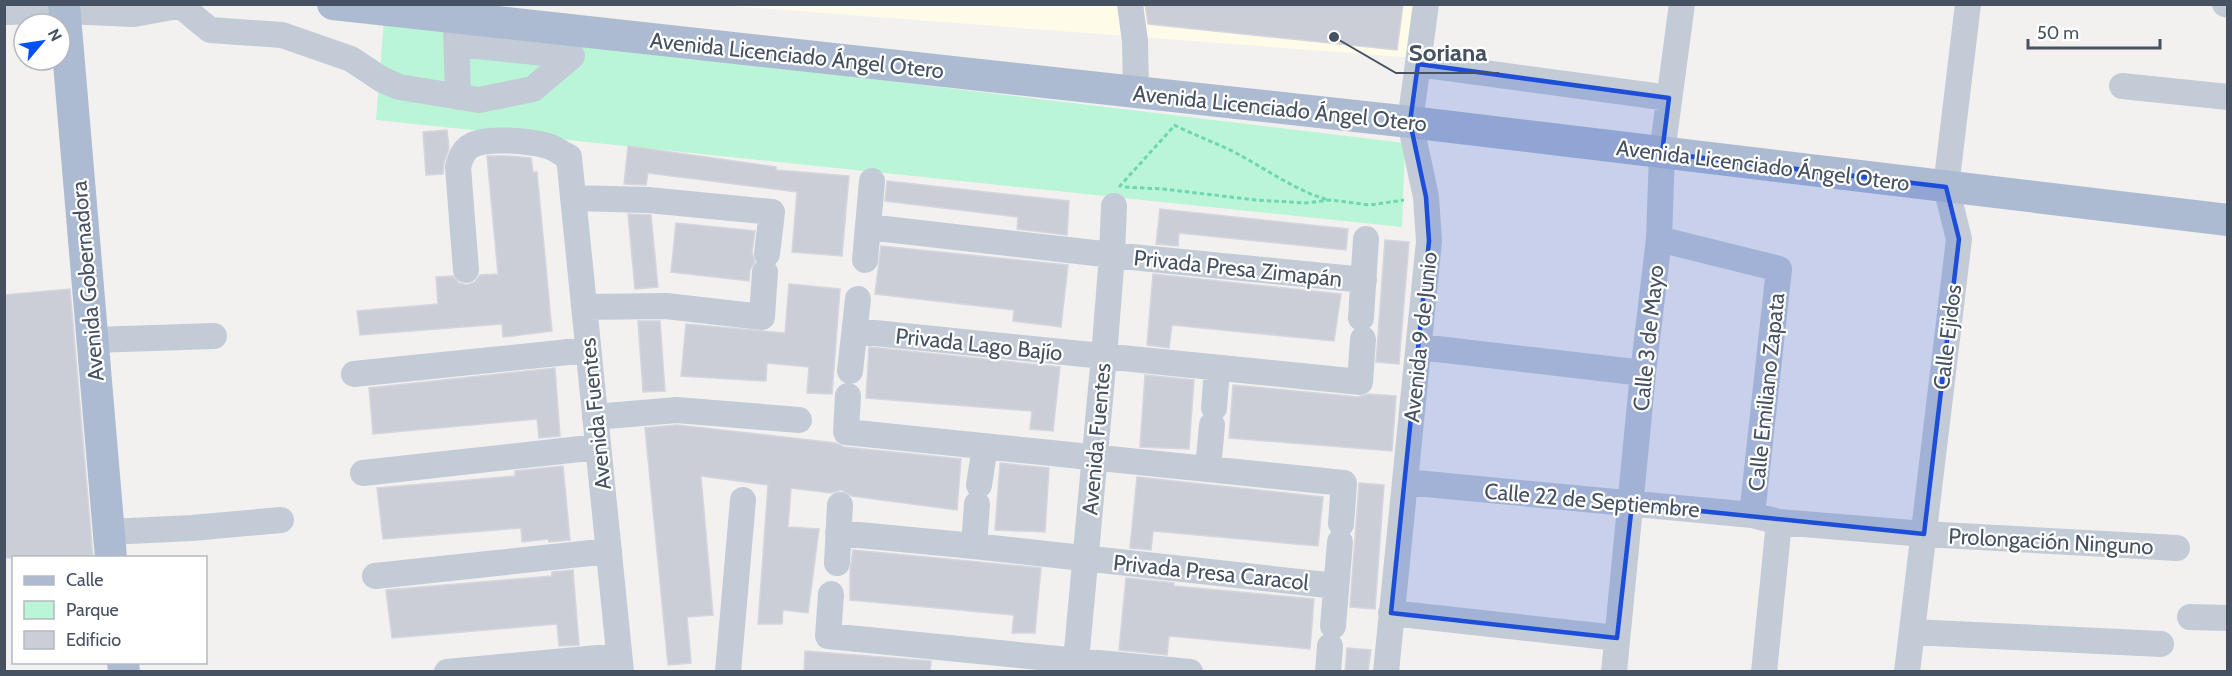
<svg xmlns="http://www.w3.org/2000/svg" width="2232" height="676" font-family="Cabin,sans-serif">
	<rect width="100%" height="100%" fill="#f3f1f0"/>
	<path fill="#fefbe9" d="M718,5H1423L1416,58Z"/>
	<path fill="#baf5d8" d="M384,20L1405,143L1402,227L376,120Z"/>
	<path fill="#ccced7" stroke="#d4d5dd" stroke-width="1.5" d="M1145,4H1403L1397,50L1148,24Z
		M447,130L449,148L444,163L443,174L426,175L423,132Z
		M628,146L776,167V170L849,176L842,256L792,252L797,192L648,173L646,185L624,184Z
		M487,156H507L531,158L533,172H537L552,331L503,337L502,324L360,335L357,311L438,304L436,277L453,276L459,283L467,285L475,282L480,275L498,274Z
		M887,181L1069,201L1067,235L1017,229L1018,217L885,201Z
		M1160,209L1348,229L1346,250L1179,233L1178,246L1156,244Z
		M628,214L651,215L658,287L635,289Z
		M676,223L755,231L752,252L755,262L750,270L749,281L671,272Z
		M1385,240L1409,242L1399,364L1376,362Z
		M881,246L1068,265L1061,327L1013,321L1014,310L875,294Z
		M1153,274L1341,294L1334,341L1172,325L1169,348L1147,345Z
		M789,284L840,289L832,394L807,393L809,367L767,363L766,381L681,376L686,324L785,333Z
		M70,289L93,558H4V295Z
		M638,321H660L665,391L643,392Z
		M869,347L1060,367L1053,431L1030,429L1032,411L866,398Z
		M555,368L560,436L539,438L537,419L373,434L369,388Z
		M1145,375L1194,380L1189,449L1140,447Z
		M1233,385L1358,397L1368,394L1396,396L1392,451L1229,438Z
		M677,425L836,443L844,447L961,459L957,510L852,496L841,490L831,493L791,488L788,527L819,529L808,613L783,610L782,624H758L768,485L701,476L713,615L687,617L691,663L668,665L645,428Z
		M1000,463L1049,468L1045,532L995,530Z
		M563,466L570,540L549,542L548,539L522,542L521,528L383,539L377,488L515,476V471Z
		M1137,477L1323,497L1318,546L1153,531L1151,550L1130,548Z
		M1359,483L1384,485L1375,609L1350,607Z
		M853,550L1041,568L1035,633H1012L1014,615L850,600V571Z
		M573,570L579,645L559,646L557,624L392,638L386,590L552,576V572Z
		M1126,578L1174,583V586L1314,599L1310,649L1169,636L1167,655L1119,650Z
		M1347,648L1371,650L1368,672H1345Z
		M805,651L931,661L930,672H804Z"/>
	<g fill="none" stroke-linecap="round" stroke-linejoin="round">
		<path stroke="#6ed7b0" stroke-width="3" stroke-dasharray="4.5 3" stroke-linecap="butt" d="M1174,125C1194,135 1214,142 1234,152C1265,168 1295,191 1329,200
			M1119,187L1175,125
			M1125,187L1163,189L1256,200L1305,203L1331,200L1370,205L1404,200"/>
		<path stroke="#c3cbd7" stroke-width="26" d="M1130,4L1135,41L1136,92
			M2225,4L2228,5
			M181,6L210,30L282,35L351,59L381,79L399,87L479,100L533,89L572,56
			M4,12L64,11L134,14L189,4
			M456,28L458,97
			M458,44L572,56
			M1418,64L1669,98
			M2122,86L2228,97
			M573,198L648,200L772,212L767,254
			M868,227L1112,255L1364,280
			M1659,239L1779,269L1752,515
			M865,260L872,181
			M466,270L458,167C460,160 462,152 469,147C484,136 530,141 548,146C555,148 562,154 569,157L621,672
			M584,307L666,306L762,317L765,272
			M1361,318L1366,239
			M855,331L1360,382L1363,339
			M92,340L214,336
			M1420,347L1643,373
			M850,371L858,299
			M354,374L588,350
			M848,396L846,432L1344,483L1341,524
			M1214,408L1217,368
			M595,417L677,410L799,420
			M1208,469L1212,425
			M363,473L598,447
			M1405,482L1752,515L1779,522L1924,534L2177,548
			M979,485L985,446
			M108,532L192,528L281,520
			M838,533L974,546L1336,586
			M974,546L977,504
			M837,563L840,505
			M375,576L609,551
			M831,594L828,636L1190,672
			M1391,613L1617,638
			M2190,617L2228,618
			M1333,626L1340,542
			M1912,632L2161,644
			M447,672L619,656
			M728,672L743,500
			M1075,672L1104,356L1112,255L1114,206
			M1328,672L1330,646
			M1386,672L1429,241L1426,197L1410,122L1426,4
			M1614,672L1643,373L1659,239L1662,153L1682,4
			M1764,672L1779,522
			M1907,672L1959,239L1946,187L1968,4"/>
		<path stroke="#adbbd2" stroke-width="32" d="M64,4L111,558
			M333,4L1410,122L2228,220
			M123,662L124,672"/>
	</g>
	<path fill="#1d4ed8" fill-opacity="0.2" stroke="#1d4ed8" stroke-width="4.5" stroke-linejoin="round" d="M1418,64L1669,98L1662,153L1946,187L1959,239L1924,534L1632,504L1617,638L1391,613L1429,241L1426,197L1410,122Z"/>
	<g text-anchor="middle" stroke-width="4.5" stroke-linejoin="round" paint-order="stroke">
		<g font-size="22" fill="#465161" stroke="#fff">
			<text transform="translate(797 55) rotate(6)" y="8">Avenida Licenciado Ángel Otero</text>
			<text transform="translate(1280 108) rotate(6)" y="8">Avenida Licenciado Ángel Otero</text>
			<text transform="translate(1763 165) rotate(7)" y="8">Avenida Licenciado Ángel Otero</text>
			<text transform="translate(1238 268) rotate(6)" y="8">Privada Presa Zimapán</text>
			<text transform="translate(87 281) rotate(-95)" y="8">Avenida Gobernadora</text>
			<text transform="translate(1420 337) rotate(-84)" y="8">Avenida 9 de Junio</text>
			<text transform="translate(1947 337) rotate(-83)" y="8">Calle Ejidos</text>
			<text transform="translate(1648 338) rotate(-84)" y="8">Calle 3 de Mayo</text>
			<text transform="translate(979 344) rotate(6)" y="8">Privada Lago Bajío</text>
			<text transform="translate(1766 392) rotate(-84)" y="8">Calle Emiliano Zapata</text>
			<text transform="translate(595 414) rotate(-96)" y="8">Avenida Fuentes</text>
			<text transform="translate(1096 439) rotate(-85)" y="8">Avenida Fuentes</text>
			<text transform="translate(1592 500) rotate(5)" y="8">Calle 22 de Septiembre</text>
			<text transform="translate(2051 541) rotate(3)" y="8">Prolongación Ninguno</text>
			<text transform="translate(1211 572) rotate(6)" y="8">Privada Presa Caracol</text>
		</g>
	</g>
	<path fill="none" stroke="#465161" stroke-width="2" d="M1334 37L1396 73H1499"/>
	<circle fill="#465161" stroke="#fff" stroke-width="2" cx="1334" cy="37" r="6"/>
	<g font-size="24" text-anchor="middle" font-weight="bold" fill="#465161" stroke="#fff" stroke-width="4.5" stroke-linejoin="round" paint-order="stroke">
		<text x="1448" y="61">Soriana</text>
	</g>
	<rect width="2232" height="676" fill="none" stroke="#465161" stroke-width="12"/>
	<rect x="12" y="556" width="195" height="108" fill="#ffffff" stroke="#b5b9c0" stroke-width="1.5"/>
	<rect x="24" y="576" width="30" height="9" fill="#adbbd2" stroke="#b5b9c0" stroke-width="1.5"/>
	<text x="66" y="586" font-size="18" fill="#465161">Calle</text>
	<rect x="24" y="601" width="30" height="18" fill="#baf5d8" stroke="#b5b9c0" stroke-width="1.5"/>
	<text x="66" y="616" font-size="18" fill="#465161">Parque</text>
	<rect x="24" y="631" width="30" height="18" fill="#ccced7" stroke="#b5b9c0" stroke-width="1.5"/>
	<text x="66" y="646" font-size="18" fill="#465161">Edificio</text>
	<g transform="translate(42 42) rotate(61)"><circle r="28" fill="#ffffff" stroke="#b5b9c0" stroke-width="1.5"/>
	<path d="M0-4.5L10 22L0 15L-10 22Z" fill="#0351fb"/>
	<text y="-9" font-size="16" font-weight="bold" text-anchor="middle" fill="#465161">N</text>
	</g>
	<path d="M2028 39v9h132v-9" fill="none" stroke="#465161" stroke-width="3"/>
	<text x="2037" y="39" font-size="18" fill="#465161" stroke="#ffffff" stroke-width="4.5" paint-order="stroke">50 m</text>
</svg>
